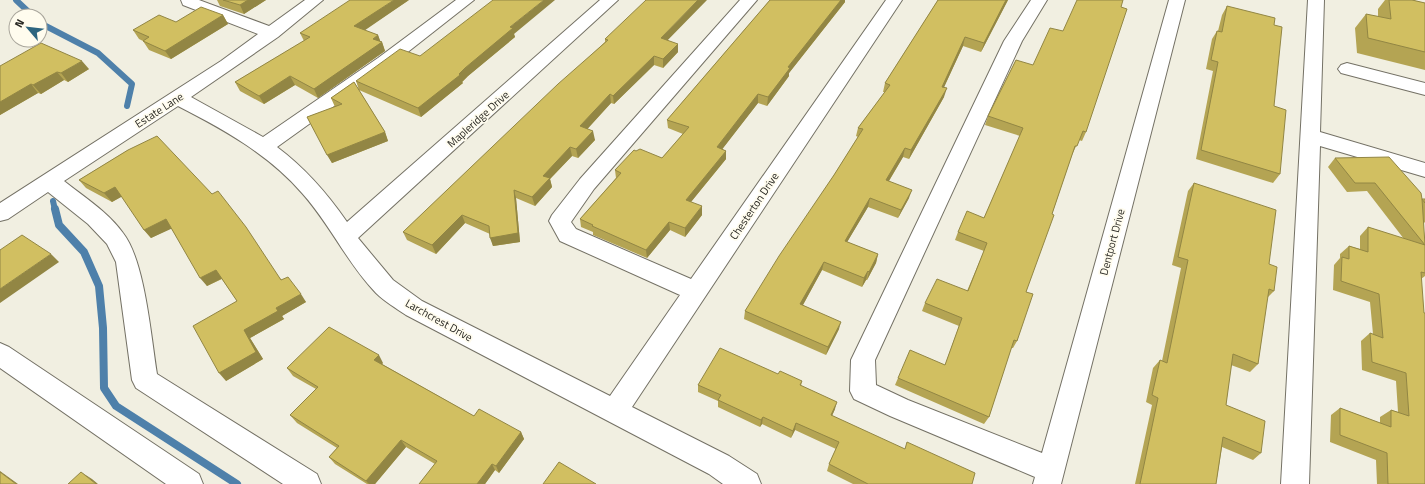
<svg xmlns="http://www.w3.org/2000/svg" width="1425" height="484" font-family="'Titillium Web',sans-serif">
	<rect width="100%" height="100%" fill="#f1efe1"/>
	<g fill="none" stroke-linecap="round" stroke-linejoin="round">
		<path stroke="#4e80aa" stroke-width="6" d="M16,0L33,16
			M40,23L98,53L132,84L127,106
			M53,201L55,210"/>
		<path stroke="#4e80aa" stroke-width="8" d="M55,209L59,225L84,252L99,286L103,328L104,388L116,406L237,484"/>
		<g stroke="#747165" stroke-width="2">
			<path id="minor" d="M181,0H199L269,26L305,0H323L278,37L191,97L263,137L378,58L456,0H474L390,66L277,147C305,168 327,193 347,222L600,0H618L358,238L393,280L422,301L610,396L680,295L560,241L549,221L552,215L580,179L740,0H757L594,189L571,222L576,229L691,279L886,0H902L632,407L729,456L757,474L761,484H723L709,474L406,315C396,308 385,302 376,293C347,263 330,224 302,193C268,154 223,129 178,106L64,181C84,197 108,212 123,233C145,261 151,337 157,374L317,474L321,484H283L136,388L132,380L116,262L107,244L88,224L48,192L8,219L0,221V203L221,61L258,34L183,5Z
				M1031,0H1047L1022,41L875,360L876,385L908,400L1042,453L1169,0H1185L1061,484H1033L1035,477L890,416L854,399L850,391L851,360L1004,41Z
				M1308,0H1324L1320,132L1425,163V177L1320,146L1309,484H1281Z
				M1347,63L1425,83V95L1341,73L1338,69L1341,65Z
				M0,343L9,347L199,474L203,484H166L0,368Z"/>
		</g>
		<use href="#minor" fill="#fff" fill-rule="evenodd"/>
	</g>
	<path fill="#b4a453" d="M217,0H266L244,14L220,6Z
		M409,0L364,30L378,35L380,41L382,42L385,51L318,98L295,85L264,104L240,91L235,82L304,41L300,33Z
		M770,0H845V2L789,73V76L767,106L758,103L722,149L726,151V159L691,202L702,215L685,237L670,230L647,258L593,235V232L581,227L580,219L616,178L615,170L636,151L662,158L683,134L668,128L667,120Z
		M938,0H1008L981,52L963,46L944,87V97L909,159L903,157L889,181L909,198L898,218L868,207L847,242L878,254L876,263L867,280H866L862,287L822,270L803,305L839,329L826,355L744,319L745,311L834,175L858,137L856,136L858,128L885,92H883L885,83Z
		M1385,0H1412L1425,3V70L1357,53L1355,28L1366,14L1378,17V9Z
		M1227,6L1274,25V106L1280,174L1273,183L1196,159L1213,71L1206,69L1212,39L1217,31H1218L1222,15Z
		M223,15L228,24L171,59L149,50L143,41L139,39L133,30L176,22Z
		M514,34L515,37L468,76L462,82L463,83L421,117L359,90L356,81L420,56Z
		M605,39L668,40L678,52L663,68L654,65L614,104L611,103L587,129L595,140L578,158L572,156L550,179L552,187L535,206L516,198L520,242L493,246L490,234L465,223L436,254L407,240L403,232L605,42Z
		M1016,60L1086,132L1082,141L1079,140L1072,155L1052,214L1026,292L1017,341L1013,348H1011L989,417L984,424L895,385L898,378L945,365L959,326L922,311L925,303L967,291L984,251L955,240L958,232L984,218L1020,136L985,125L988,116Z
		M0,66L89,69L68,82L64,80L41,94L38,93L0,115Z
		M354,82L385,132L388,141L332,163L307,117L335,107L331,98Z
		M128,150L282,280L306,302L282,316L284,319L250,338L263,359L226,381L237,301L222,279L207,286L171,228L151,238L144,230L122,196L112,202L86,188L79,180Z
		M1335,158L1422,199H1425V223L1423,221L1425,242V276L1421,279L1425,484H1377L1376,460L1330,442L1331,415L1340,408L1380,423V417L1391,410L1398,412L1396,381L1362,370L1361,341L1370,333L1373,334L1370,302L1333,290L1334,265L1340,258V254L1349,246L1360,249V236L1368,227L1404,239L1367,191L1347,192L1328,167Z
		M1194,183L1269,264L1274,291L1267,298L1258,364L1250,372L1231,365L1226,405L1261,453L1253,460L1222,447L1216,484H1135L1152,405L1146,402L1153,368L1160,360L1162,361L1181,268L1172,265L1188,191Z
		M383,363L382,364L474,416L521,432L524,439L499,473L495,470L485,484H419L435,464L406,447L375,484H367L335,464L329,457L337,448L297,423L290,415L316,389L293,376L287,368Z
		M778,374L802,381L801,386L835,409L832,416L972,484H853L827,471L829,464L836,449L795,430L791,438L762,424L760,427L718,407V401L698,392V385Z"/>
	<path fill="#928644" d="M248,0H266L244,14L240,5Z
		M394,0H409L358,35L354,26Z
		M544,0H555L514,34L515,37L468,76L462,82L463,83L421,117L418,108L459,74L510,27Z
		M698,0H707L662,46L661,38Z
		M841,0H845V2L789,73V76L767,106L768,97L788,67Z
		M1006,0H1008L981,52L984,43Z
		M223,15L228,24L171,59L165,51Z
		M378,35L381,43L382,42L385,51L318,98L314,89Z
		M965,37L963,46L940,96L942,87Z
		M678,44V52L663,68V59Z
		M654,56V65L614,104L613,96Z
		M82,61L89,69L68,82L61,73Z
		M57,72L64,80L41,94L33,85Z
		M290,76L295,85L264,104L259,96Z
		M31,84L38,93L0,115V102Z
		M947,88L944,97L909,159L911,150Z
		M610,94L611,103L582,135L580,126Z
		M758,94V103L717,156V147Z
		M593,131L595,140L578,158L576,149Z
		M385,132L388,141L332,163L327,155Z
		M570,147L572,156L550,179L552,187L535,206L532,197L543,176Z
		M905,148L903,157L884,189L886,180Z
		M726,151V159L686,208V200Z
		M115,187L123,196L112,202L104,193Z
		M514,190L516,198L520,242L493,246L490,238Z
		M912,190L909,198L898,218L901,210Z
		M870,198L868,207L843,249L845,241Z
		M702,206V215L685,237V228Z
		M462,215L465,223L436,254L432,245Z
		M166,219L173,228L151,238L144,230Z
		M669,222L670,230L647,258L646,250Z
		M51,254L59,262L0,303V289Z
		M878,254L876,263L867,280L869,272Z
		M824,262L822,270L799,312L800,304Z
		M216,270L223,278L207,286L200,278Z
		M868,271L866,280L862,287L864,278Z
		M301,294L306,302L282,316L284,319L250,338L263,359L226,381L219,373L244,330L276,308Z
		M841,322L839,329L826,355L828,347Z
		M379,355L383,363L379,367L374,360Z
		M837,402L835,409L829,422L831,415Z
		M763,417L762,424L760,427L761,420Z
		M796,423L795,430L791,438L793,431Z
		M521,432L524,439L499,473L496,466Z
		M401,440L406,447L375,484H369L366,481Z
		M492,464L495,470L485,484H477Z
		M0,471L18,484H16L0,472Z
		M81,472L92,479L98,484H96Z"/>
	<path fill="#d1bf61" stroke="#928644" d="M223,0H248L240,5Z
		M350,0H394L354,26L378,35L373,39L382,42L314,89L290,76L259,96L235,82L310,37L300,33Z
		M493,0H544L510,27L513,28L465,68L459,74L460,75L418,108L356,81L400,49L420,56Z
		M646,0H698L661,38L678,44L663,59L654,56L613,96L610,94L580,126L593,131L576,149L570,147L543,176L550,178L532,197L514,190L518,233L490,238L489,226L462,215L432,245L403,232L558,84L608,40L605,39Z
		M770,0H841L788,67L790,68L768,97L758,94L717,147L726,151L686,200L702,206L685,228L669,222L646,250L592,226L593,225L580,219L621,173L615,170L634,150L636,151L640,149L662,158L689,127L667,120Z
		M938,0H1006L984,43L965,37L942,87L947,88L911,150L905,148L886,180L912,190L901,210L870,198L845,241L878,254L869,272L868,271L864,278L824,262L800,304L841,322L828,347L745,311L779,256L834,175L863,129L858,128L890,85L885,83Z
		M1077,0H1123L1121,7L1127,9L1086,132L1083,131L1077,146H1075L1052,214L1054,215L1026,292L1033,294L1017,341L1014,340L989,417L898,378L910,350L945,365L962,318L925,303L937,279L968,291L987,243L958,232L967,211L984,218L1023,128L988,116L1016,60L1033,65L1050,28L1063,31Z
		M1389,0H1412L1425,3V52L1368,38L1366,14L1391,19Z
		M1227,6L1275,18L1274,25L1282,27L1274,106L1286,110L1280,174L1201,150L1218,62L1211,60L1217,31L1222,32Z
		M201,7L223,15L165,51L143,41L149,37L133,30L159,15L176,22Z
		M41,43L82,61L61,73L57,72L33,85L31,84L0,102V66Z
		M354,82L385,132L327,155L307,117L342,104L331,98Z
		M157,136L212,194L218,191L246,227L281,280L288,277L301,294L276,308L278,311L244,330L256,352L219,373L193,326L237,301L216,270L200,278L166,219L144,230L115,187L104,193L79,180L128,150Z
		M1389,157L1421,193L1422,199H1425V203L1422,199L1425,245L1375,183H1355L1335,158Z
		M1194,183L1276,210L1269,264L1277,267L1274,291L1269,289L1258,364L1233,354L1226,405L1265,421L1261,453L1223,437L1216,484H1140L1158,398L1152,395L1160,360L1167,363L1188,260L1178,257Z
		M1368,227L1425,245V273L1421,272L1424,313H1425V484H1388L1387,453L1340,435V408L1391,427V410L1409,416L1406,373L1372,362L1370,333L1383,338L1379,294L1341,281L1342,257L1349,259V246L1368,252Z
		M22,235L51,254L0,289V250Z
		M329,327L379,355L374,360L474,416L479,409L521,432L496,466L492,464L477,484H419L437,461L401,440L366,481L329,457L339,446L290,415L318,387L287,368Z
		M720,348L778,374L780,371L802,381L800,385L837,402L831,415L905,449L907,442L975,473L972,484H868L829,464L839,442L796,423L793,431L763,417L761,420L718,400L721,395L698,385Z
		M559,462L596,484H543Z
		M0,472L16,484H0Z
		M81,472L96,484H68Z"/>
	<g text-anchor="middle" stroke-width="3.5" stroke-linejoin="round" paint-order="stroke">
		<g font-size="11" fill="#272621" stroke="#fffcee">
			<text transform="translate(159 110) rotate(-33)" y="4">Estate Lane</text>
			<text transform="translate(478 119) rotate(-42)" y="4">Mapleridge Drive</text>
			<text transform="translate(754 206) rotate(-56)" y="4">Chesterton Drive</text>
			<text transform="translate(1112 242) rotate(-75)" y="4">Dentport Drive</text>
			<text transform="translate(439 320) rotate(29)" y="4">Larchcrest Drive</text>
		</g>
	</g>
	<g transform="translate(28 28) rotate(298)"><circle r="19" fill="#fffcee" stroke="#a9a69c"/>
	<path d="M0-3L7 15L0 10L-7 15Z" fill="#2d657f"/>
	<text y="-6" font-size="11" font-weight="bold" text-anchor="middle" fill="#272621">N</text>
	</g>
</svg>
